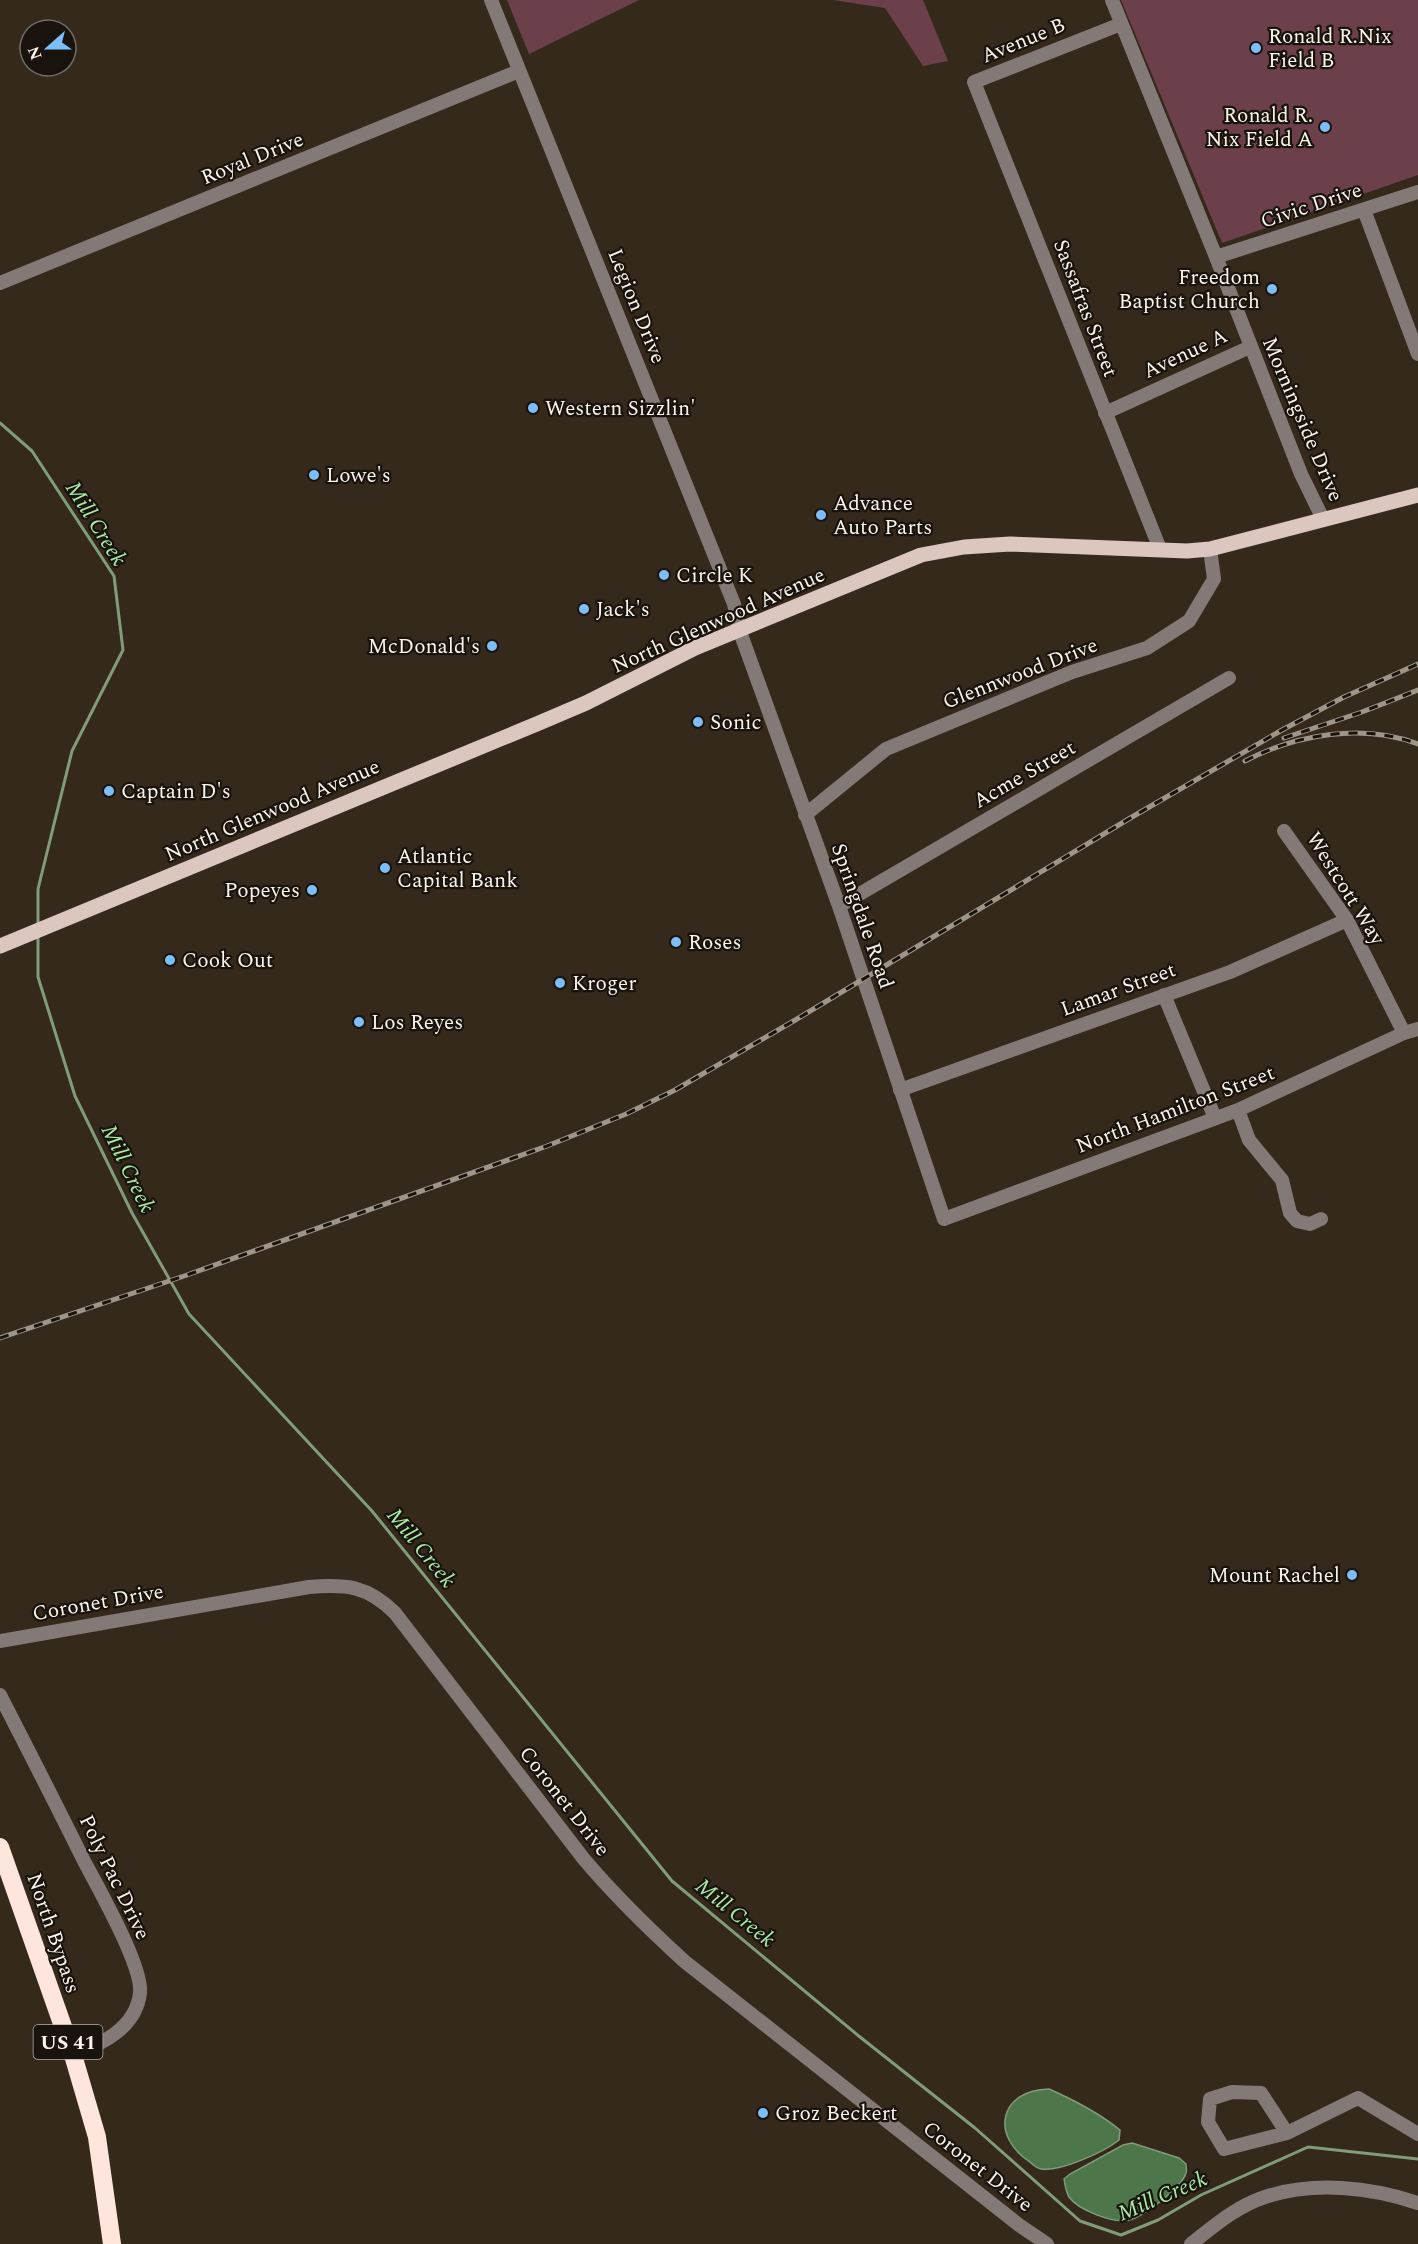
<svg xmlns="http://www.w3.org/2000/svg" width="1418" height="2244" font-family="Spectral,serif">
	<rect width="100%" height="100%" fill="#35291b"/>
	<path fill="#6c404b" d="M507,0H639L529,54Z
		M833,0H923L948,61L923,66L885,8Z
		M1121,0H1418V175L1222,243Z"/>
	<path fill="#4d774a" stroke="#819c7a" stroke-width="1.5" d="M1049,2089C1074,2100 1099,2113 1120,2130L1119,2140C1104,2152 1060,2172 1041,2169C1037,2168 1033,2165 1030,2162C990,2136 999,2090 1049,2089Z
		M1132,2143L1179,2158L1186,2164C1186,2165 1187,2172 1186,2173C1182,2187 1143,2217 1129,2220C1114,2224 1078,2210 1069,2197C1066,2192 1065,2185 1064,2179L1070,2174L1123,2145Z"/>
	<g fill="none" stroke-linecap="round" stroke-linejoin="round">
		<path stroke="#819c7a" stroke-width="3" d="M0,423L32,451L114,576L123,650L72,751L38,889V925
			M38,934V977L75,1096L132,1213L189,1314L372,1511L672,1881L860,2037L975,2128L1080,2221L1121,2235L1158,2220L1201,2195L1308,2147L1418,2159"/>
		<path stroke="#837976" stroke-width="14" d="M491,0L734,604L739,629L839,906L944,1219L1238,1110L1404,1033L1418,1029
			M1112,0L1216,257L1301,474L1323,519
			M1121,24L974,82L1160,549
			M1364,210L1418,354
			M1216,257L1418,192
			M0,283L519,71
			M1105,413L1250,347
			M805,815L886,749L1072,672L1147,648L1189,621L1214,579L1210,549
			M1284,831L1347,920L1404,1033
			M839,906L1229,678
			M1164,995L1215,1118
			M900,1090L1230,972L1347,920
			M1238,1110L1249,1140L1282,1180L1290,1213L1297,1221L1310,1224L1321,1219
			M0,1641L309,1587C347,1584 368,1586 395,1613L583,1858C614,1895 648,1928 684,1961L1019,2225L1047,2244
			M0,1695C28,1750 56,1804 83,1859C97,1886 143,1966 140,1993C136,2028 102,2044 73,2055
			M1287,2133L1261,2093L1232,2092L1210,2099L1208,2122L1224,2149L1287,2133L1358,2098L1418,2134
			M1191,2244C1214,2226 1237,2206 1265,2197C1314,2181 1370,2187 1418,2203"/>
		<path stroke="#dbc6c0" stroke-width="15" d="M0,946L539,723L586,703L695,648L921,555L964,547L1010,544L1187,551L1210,549L1418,495"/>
		<path stroke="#fee5dd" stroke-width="18" d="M0,1847L73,2055L97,2137L112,2244"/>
		<g stroke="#9f968a" stroke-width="5">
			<path id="rail" d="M1284,738L1362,712L1418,690
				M1245,761C1297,734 1363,723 1418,744
				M0,1338L187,1275L547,1146L626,1114L675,1090L797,1019L1132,817L1282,730L1344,697L1418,664"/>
		</g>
		<use href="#rail" stroke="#18130d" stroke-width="3" stroke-dasharray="9" stroke-linecap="butt"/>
	</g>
	<g fill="#7dbef9" stroke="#18130d" stroke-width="2">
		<circle cx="1256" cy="48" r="6"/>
		<circle cx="1325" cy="127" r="6"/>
		<circle cx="1272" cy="289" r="6"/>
		<circle cx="533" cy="408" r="6"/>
		<circle cx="314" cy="475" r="6"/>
		<circle cx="821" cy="515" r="6"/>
		<circle cx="664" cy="575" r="6"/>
		<circle cx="584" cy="609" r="6"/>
		<circle cx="492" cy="646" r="6"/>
		<circle cx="698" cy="722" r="6"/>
		<circle cx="109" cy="791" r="6"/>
		<circle cx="385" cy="868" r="6"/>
		<circle cx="312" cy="890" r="6"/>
		<circle cx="676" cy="942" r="6"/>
		<circle cx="170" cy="960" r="6"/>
		<circle cx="560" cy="983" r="6"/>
		<circle cx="359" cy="1022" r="6"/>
		<circle cx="1352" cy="1575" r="6"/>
		<circle cx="763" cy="2113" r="6"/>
	</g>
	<g text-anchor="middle" stroke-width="4.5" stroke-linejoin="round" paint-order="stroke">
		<rect fill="#18130d" stroke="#b7b0a8" stroke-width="1.5" x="33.5" y="2025" width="69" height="34" rx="4.5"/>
		<g font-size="20" font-weight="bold" fill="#fbf4ea">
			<text x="68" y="2049">US 41</text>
		</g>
		<g font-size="21" fill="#fbf4ea" stroke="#18130d" text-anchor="start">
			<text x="1268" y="43">Ronald R.Nix<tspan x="1268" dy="24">Field B</tspan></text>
			<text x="1313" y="122" text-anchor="end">Ronald R.<tspan x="1313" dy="24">Nix Field A</tspan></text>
			<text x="1260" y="284" text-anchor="end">Freedom<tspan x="1260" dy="24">Baptist Church</tspan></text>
			<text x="545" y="415">Western Sizzlin'</text>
			<text x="326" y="482">Lowe's</text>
			<text x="833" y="510">Advance<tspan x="833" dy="24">Auto Parts</tspan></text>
			<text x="676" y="582">Circle K</text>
			<text x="596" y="616">Jack's</text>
			<text x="480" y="653" text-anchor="end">McDonald's</text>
			<text x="710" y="729">Sonic</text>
			<text x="121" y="798">Captain D's</text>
			<text x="397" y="863">Atlantic<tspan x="397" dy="24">Capital Bank</tspan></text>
			<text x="300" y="897" text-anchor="end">Popeyes</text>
			<text x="688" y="949">Roses</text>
			<text x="182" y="967">Cook Out</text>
			<text x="572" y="990">Kroger</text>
			<text x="371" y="1029">Los Reyes</text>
			<text x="1340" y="1582" text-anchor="end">Mount Rachel</text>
			<text x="775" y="2120">Groz Beckert</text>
		</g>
		<g font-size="21" fill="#fbf4ea" stroke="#18130d">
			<text transform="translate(1023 40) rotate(-22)" y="7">Avenue B</text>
			<text transform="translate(252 158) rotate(-22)" y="7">Royal Drive</text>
			<text transform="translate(1311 205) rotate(-18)" y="7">Civic Drive</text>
			<text transform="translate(637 306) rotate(68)" y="7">Legion Drive</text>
			<text transform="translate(1086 308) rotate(69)" y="7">Sassafras Street</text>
			<text transform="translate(1185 353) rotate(-25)" y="7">Avenue A</text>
			<text transform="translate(1303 419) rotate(67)" y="7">Morningside Drive</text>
			<text transform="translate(718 620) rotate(-24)" y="7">North Glenwood Avenue</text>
			<text transform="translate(1020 673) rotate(-21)" y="7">Glennwood Drive</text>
			<text transform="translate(1024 774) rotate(-30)" y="7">Acme Street</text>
			<text transform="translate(272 810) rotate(-23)" y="7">North Glenwood Avenue</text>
			<text transform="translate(1346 888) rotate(58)" y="7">Westcott Way</text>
			<text transform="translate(863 916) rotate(71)" y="7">Springdale Road</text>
			<text transform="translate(1118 989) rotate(-20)" y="7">Lamar Street</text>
			<text transform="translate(1175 1109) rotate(-21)" y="7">North Hamilton Street</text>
			<text transform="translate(98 1602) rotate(-10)" y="7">Coronet Drive</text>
			<text transform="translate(565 1801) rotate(52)" y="7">Coronet Drive</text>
			<text transform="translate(115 1877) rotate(64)" y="7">Poly Pac Drive</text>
			<text transform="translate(54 1933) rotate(71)" y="7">North Bypass</text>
			<text transform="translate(978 2166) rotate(38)" y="7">Coronet Drive</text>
		</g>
		<g font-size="22" font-style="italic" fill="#aaeaa5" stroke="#18130d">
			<text transform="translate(97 523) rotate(58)" y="8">Mill Creek</text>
			<text transform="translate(129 1168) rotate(64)" y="8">Mill Creek</text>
			<text transform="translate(422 1547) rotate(51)" y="8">Mill Creek</text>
			<text transform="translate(736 1912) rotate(39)" y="8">Mill Creek</text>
			<text transform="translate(1162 2195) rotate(-23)" y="8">Mill Creek</text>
		</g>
	</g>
	<g transform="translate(48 48) rotate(249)"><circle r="28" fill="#18130d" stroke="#736d65" stroke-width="1.5"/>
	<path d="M0-4.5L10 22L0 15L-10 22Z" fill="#7dbef9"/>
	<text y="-9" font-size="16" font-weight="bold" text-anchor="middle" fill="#fbf4ea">N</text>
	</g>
</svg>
